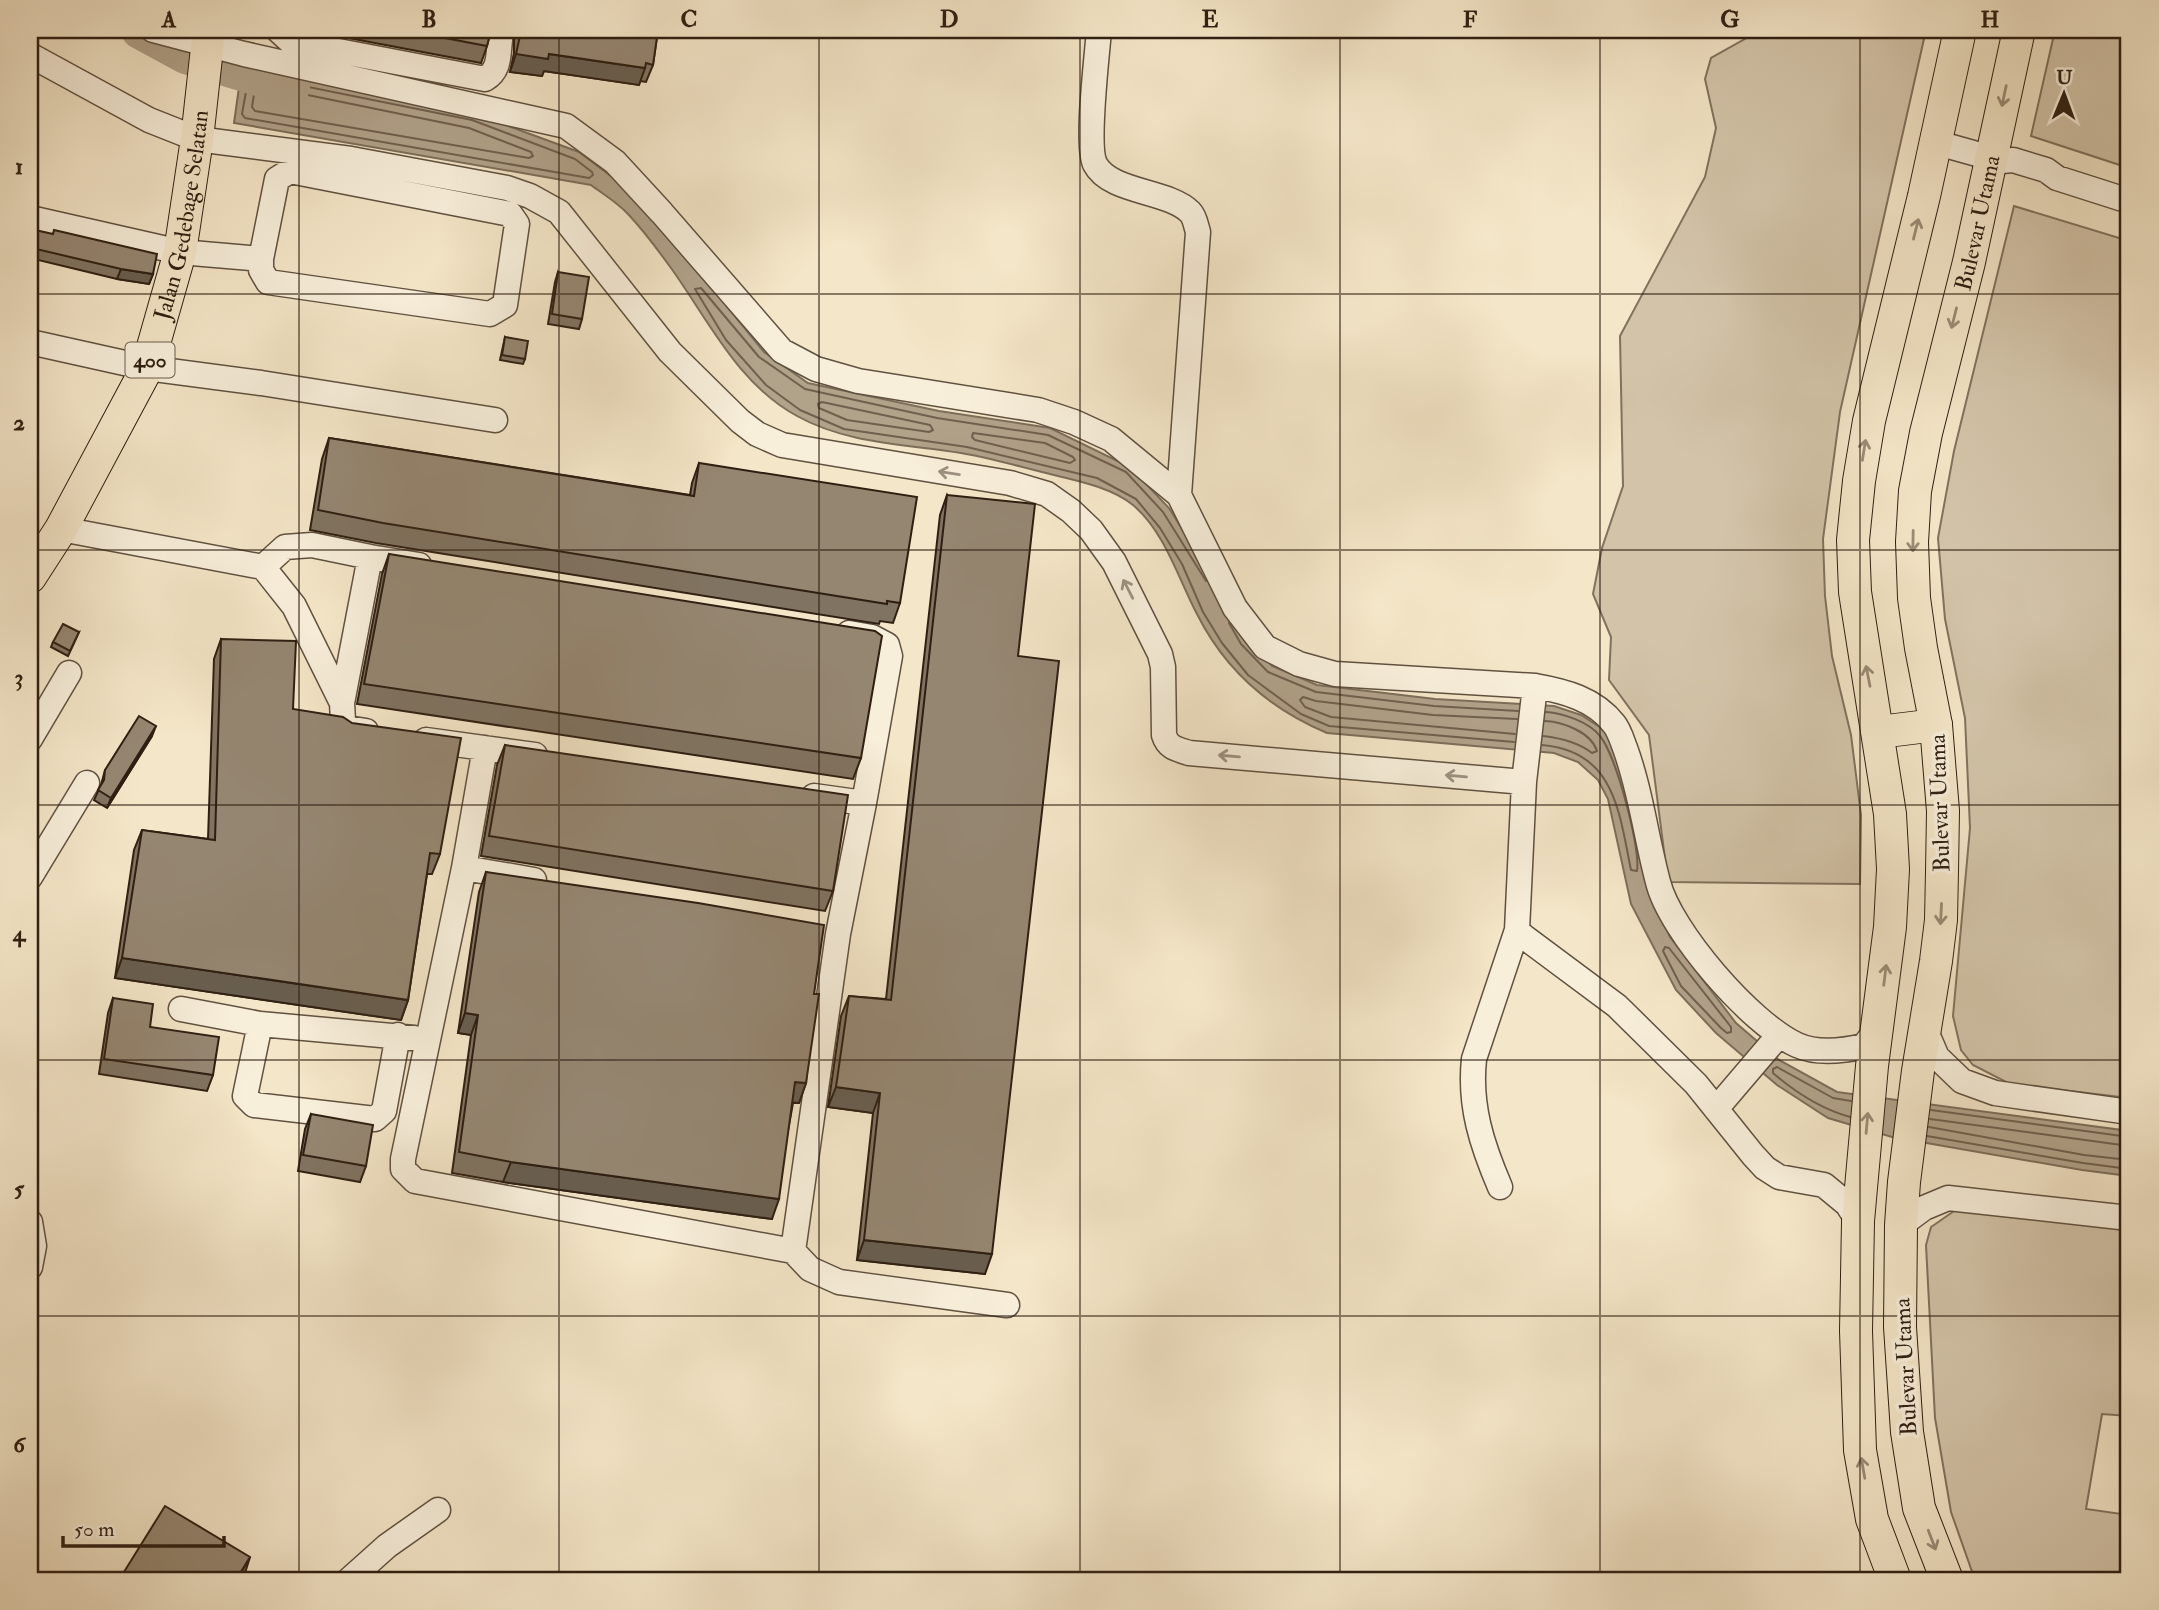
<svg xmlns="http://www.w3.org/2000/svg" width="2159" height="1610" font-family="'IM FELL Double Pica',serif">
	<rect width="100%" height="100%" fill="#f4e6c8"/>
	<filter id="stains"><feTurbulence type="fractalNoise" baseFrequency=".00286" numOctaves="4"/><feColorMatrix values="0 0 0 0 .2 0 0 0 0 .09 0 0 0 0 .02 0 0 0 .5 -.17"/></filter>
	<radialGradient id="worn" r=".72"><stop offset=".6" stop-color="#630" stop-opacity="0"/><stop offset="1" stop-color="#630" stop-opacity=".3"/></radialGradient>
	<path fill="#d3c4a9" stroke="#81725e" stroke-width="2" d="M1752,30H1926L1840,412L1823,539L1825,596L1832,656L1851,735L1861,815L1860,884L1668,882L1649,735L1609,680L1611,637L1593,594L1602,548L1623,486L1620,336L1705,177L1716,128L1705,79L1711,58L1750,36Z
		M2055,30H2129V168L2031,136Z
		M2014,206L2129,241V1098L2010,1084L1973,1065L1961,1050L1953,1016L1970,828L1965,718L1945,619L1938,538L1954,451Z
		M1957,1209L2129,1229V1416L2102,1414L2086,1509L2129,1515V1580H1975L1951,1512L1935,1418L1926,1245L1931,1227Z"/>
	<path fill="#b1a28a" stroke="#7d6e5a" stroke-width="2" d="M242,66L473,113L579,152L637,196L764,352L808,383L939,411L1050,428L1130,467L1169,508L1213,579L1246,640L1272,666L1317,685L1435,699L1554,706L1581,715L1606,731L1624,770L1649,891L1670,937L1736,1023L1779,1060L1837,1092L2129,1131V1176L2082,1170L1892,1137L1828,1118L1777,1085L1716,1033L1676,990L1631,904L1608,799L1598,780L1578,762L1554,753L1327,733C1270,709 1225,670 1197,614C1178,578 1165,532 1133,505C1112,488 1079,481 1054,475C1024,468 992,458 961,453C906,444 847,444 797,416C738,384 709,321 671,268C658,250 644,231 628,214C618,203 603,194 591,185L234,123Z"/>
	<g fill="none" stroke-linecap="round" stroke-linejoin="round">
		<path stroke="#70604e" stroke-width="2" d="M249,75L472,120L575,159L592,172L593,175L589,178L245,118L242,114Z
			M259,85L469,128L531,152L533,156L529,158L255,111L252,107L255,88Z
			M822,402L930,425L933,430L929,432L847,420L819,408L818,404Z
			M973,433L1045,443L1073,457L1075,460L1070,463L975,440L972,437Z
			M1206,581L1163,512L1126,472L1048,435L937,418L805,389L759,357L701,288L695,289L726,340L766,385L800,410L844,429L967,447L1097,478L1136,499L1160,528L1182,564L1203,612L1222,643L1248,675L1301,714L1329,726L1514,742
			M1229,623L1241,644L1268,672L1316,692L1434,706L1518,711
			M1515,734L1331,717L1305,707L1300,700L1303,697L1316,701L1433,715L1517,719
			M1543,736C1561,738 1579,743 1592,753L1597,751C1591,732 1563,722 1545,721
			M1542,745C1615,751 1619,812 1631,870L1637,871C1641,849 1616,755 1600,736C1589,722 1563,713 1546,712
			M1665,947L1669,948L1731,1027V1032L1727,1033L1721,1028L1681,986L1663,951Z
			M1931,1110L2129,1137
			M1850,1117C1822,1109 1795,1092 1773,1073V1069L1777,1067L1833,1098L1851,1101
			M1930,1119L2129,1146
			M1929,1127L2084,1155L2129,1160
			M1927,1136L2083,1163L2129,1169"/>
		<path stroke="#b1a28a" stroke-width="38" d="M140,30L186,55L291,87"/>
		<g stroke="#605140" stroke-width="27">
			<path id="minor" d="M153,30L244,54L566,126L615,162L662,213L782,351L816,369L858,381L1038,410L1074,422L1111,439L1179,495L1235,608L1265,647L1299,664L1335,674L1535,686C1564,691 1595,699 1614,724C1619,730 1622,740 1625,748C1641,792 1646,837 1658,882C1670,931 1751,1024 1797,1045C1817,1054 1843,1051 1864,1046L1879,1026
				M278,30L291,42L485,79C500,70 498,56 500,40
				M1099,30C1097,56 1086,145 1095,164C1110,193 1168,190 1190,212C1195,217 1196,226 1198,232L1179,495
				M30,55L149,120L197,139L351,159L507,188L530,196L559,212L670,352L740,421L757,434L782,445L1010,483L1047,494L1071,511L1091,530L1114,562L1160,654L1163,667L1164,735C1168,748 1177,749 1189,753L1524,782
				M1934,142L2002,161L2013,160L2046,170L2057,178L2129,201
				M30,218L180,252L261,259V270L268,282L490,314L505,305L517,224L510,214L290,171L277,179L261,259
				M30,342L147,368L261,383L495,420
				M61,529L263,567L294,606L342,703L343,721L347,728L366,731
				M263,567L285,547L312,545L370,557
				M849,633L872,637L887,645L890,656L864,803
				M1535,686L1524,782L1517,930L1523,936L1617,1006L1696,1084L1753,1155L1765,1168L1779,1177L1824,1185L1847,1204L1858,1221
				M342,703L370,557L419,565
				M30,739L69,673
				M426,740L535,755
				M485,748L464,868L403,1159V1169L415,1181L793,1251
				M814,796L864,803L838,934L793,1251L810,1269L839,1282L1007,1305
				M464,868L534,880
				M30,877L87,783
				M181,1009L260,1024L414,1038
				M260,1024L245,1096L254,1105L375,1119L384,1111L398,1035
				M1925,1029L1937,1057L1962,1081L1995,1093L2129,1112
				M1716,1109L1779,1035
				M1500,1187C1482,1145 1469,1106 1474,1059L1517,930
				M30,1222L34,1246L30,1267
				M1901,1225L1924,1208L1948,1198L2129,1218
				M349,1580L387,1546L438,1510"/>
		</g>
		<g stroke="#2f1f12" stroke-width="34">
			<g id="major">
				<path id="s1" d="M30,577L61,529L147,368L180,252L197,139L209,30"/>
				<path d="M1879,732L1936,725"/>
				<path d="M1895,1580L1872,1519L1860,1450L1856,1331L1858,1221L1872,1066L1890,927L1893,869L1890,814L1855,592L1853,540L1859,481L1869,421L1924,196L1960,30"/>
				<path id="s2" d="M1947,1580L1919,1508L1907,1432L1900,1327L1901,1225L1904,1182L1918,1071L1936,961L1941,920L1942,871L1943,811L1936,725L1921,648L1914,598L1912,542L1915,491L1926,433L1969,262L2019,30"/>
			</g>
		</g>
		<use href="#minor" stroke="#f8efdb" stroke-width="24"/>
		<use href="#major" stroke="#f4e6c8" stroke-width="32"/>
	</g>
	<path fill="#807361" stroke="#2f1f12" stroke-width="2" d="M306,30H491L487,46L481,63Z
		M510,30H658L653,65L646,82L640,81L639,85L544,71L542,76L510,72L514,53V35Z
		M35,230L153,274L149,284L117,279L30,258V249Z
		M558,272L582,319L579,329L548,324L555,282Z
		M505,337L525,359L523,364L500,360Z
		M329,438L690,495L692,483L699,463L900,603L893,623L880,621L879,624L376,543L310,530L322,459Z
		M947,495L1018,656L985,1274L857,1260L873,1113L828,1107L841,1016L849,996L886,999L940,515Z
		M389,554L861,758L853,779L357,704L382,574Z
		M79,632L68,656L51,647L53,642Z
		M221,639L440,854L432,874H427L408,1000L401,1020L115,978L134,850L142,830L208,839L214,659Z
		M152,736L107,808L94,800L101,785L105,770Z
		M505,745L833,891L825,911L481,856L497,765Z
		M486,872L814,994L806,1083L799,1103H793L772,1219L503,1182L452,1173L471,1035L458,1033L479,892Z
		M113,998L213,1075L207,1091L99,1074L108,1013Z
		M311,1114L366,1166L360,1182L298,1171L305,1129Z"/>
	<path fill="#685e4f" stroke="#2f1f12" stroke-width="2" d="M516,54H549L645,68L639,85L544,71L542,76L510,72Z
		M121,269L153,274L149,284L117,279Z
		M156,726L152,736L107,808L111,798Z
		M122,958L408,1000L401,1020L115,978Z
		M465,1013L478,1015L471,1035L458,1033Z
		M795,1082L806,1083L799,1103L788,1102Z
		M836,1087L880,1093L873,1113L828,1107Z
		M511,1162L779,1199L772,1219L503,1182Z
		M864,1240L992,1254L985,1274L857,1260Z
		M250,1557L245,1573L240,1580H236Z"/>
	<path fill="#958671" stroke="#2f1f12" stroke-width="2" d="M403,30H491L487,46Z
		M520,30H658L653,65L646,63L645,68L549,54L548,59L516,54L520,36Z
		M35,230L53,234L54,230L157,254L153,274L121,269L32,248Z
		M558,272L589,277L582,319L552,314Z
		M505,337L528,341L525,359L502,355Z
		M329,438L694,496L699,463L917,497L900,603L887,601V604L383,523L318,510Z
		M947,495L1035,504L1018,656L1059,661L992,1254L864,1240L880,1093L836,1087L849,996L891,1000Z
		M389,554L875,631L882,636L861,758L364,684Z
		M63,624L79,632L70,651L53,642Z
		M221,639L296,641L293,709L343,717L352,723L461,738L440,854L430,853L408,1000L122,958L142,830L215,840Z
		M139,716L156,726L111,798L98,790L104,780L105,770Z
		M505,745L848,795L833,891L489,836Z
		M486,872L698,903L824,925L814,994H819L806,1083L795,1082L779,1199L511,1162L459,1152L478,1015L465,1013Z
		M113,998L153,1004L150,1027L219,1037L213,1075L104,1059Z
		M311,1114L373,1125L366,1166L303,1155Z
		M165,1506L250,1557L236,1580H119Z"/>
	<defs><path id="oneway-shaft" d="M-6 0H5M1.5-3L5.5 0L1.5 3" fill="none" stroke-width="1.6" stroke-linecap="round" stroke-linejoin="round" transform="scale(1.75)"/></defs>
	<g stroke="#9b8c76">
		<use href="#oneway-shaft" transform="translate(2004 96) rotate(102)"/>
		<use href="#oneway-shaft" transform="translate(1916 229) rotate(-76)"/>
		<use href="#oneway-shaft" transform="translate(1954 318) rotate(104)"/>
		<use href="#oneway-shaft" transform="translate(1864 450) rotate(-81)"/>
		<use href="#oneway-shaft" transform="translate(1913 541) rotate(91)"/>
		<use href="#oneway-shaft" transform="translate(1868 676) rotate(-101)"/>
		<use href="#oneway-shaft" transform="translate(1941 914) rotate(93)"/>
		<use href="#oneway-shaft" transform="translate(1885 975) rotate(-83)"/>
		<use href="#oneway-shaft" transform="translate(1867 1123) rotate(-85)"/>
		<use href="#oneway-shaft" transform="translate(1863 1468) rotate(-100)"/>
		<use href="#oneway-shaft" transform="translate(1932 1540) rotate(69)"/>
	</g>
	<g stroke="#9e9181">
		<use href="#oneway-shaft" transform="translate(949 473) rotate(-171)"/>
		<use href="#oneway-shaft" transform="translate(1128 589) rotate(-117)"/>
		<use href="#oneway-shaft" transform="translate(1229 756) rotate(-175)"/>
		<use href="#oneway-shaft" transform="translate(1456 776) rotate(-175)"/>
	</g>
	<path fill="none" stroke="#2f1f12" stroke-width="2" stroke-opacity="0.55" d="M299,30V1580M559,30V1580M819,30V1580M1080,30V1580M1340,30V1580M1600,30V1580M1860,30V1580M30,294H2129M30,550H2129M30,805H2129M30,1060H2129M30,1316H2129"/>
	<g text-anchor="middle" stroke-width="7" stroke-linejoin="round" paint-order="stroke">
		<rect fill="#f8efdb" stroke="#6b5d4e" stroke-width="2" x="125.5" y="342.5" width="49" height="35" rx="5"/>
		<g font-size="21" font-weight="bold" fill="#2f1f12">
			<text x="150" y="367">400</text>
		</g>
		<g font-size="23" fill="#2f1f12" stroke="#f8efdb">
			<text dy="8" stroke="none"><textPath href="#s1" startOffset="397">Jalan Gedebage Selatan</textPath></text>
			<text dy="8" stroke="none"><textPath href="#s2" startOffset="1376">Bulevar Utama</textPath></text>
			<text transform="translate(1939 803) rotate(-92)" y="8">Bulevar Utama</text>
			<text transform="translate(1905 1367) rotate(-93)" y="8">Bulevar Utama</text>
		</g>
	</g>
	<rect width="2159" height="1610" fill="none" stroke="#f4e6c8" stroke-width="77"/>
	<g transform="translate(2064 94) rotate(1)" stroke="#f8efdb" stroke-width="5" paint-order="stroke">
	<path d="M0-5L12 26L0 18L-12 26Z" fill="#2f1f12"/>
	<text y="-10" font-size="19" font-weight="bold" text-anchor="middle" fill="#2f1f12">U</text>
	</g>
	<path d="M63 1536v10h161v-10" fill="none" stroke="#2f1f12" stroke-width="3.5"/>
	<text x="74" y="1536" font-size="21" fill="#2f1f12" stroke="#f8efdb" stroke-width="5" paint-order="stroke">50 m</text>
	<rect x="38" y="38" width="2082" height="1534" fill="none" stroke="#2f1f12" stroke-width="2.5"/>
	<g font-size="23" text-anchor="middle" font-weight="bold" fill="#2f1f12">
		<text x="169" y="27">A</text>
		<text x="429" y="27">B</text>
		<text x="689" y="27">C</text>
		<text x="949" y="27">D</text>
		<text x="1210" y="27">E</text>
		<text x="1470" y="27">F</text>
		<text x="1730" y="27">G</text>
		<text x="1990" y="27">H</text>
		<text x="19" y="174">1</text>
		<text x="19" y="430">2</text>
		<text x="19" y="685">3</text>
		<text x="19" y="941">4</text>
		<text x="19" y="1196">5</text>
		<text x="19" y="1452">6</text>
	</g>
	<rect width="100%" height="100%" filter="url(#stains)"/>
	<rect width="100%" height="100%" fill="url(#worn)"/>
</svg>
